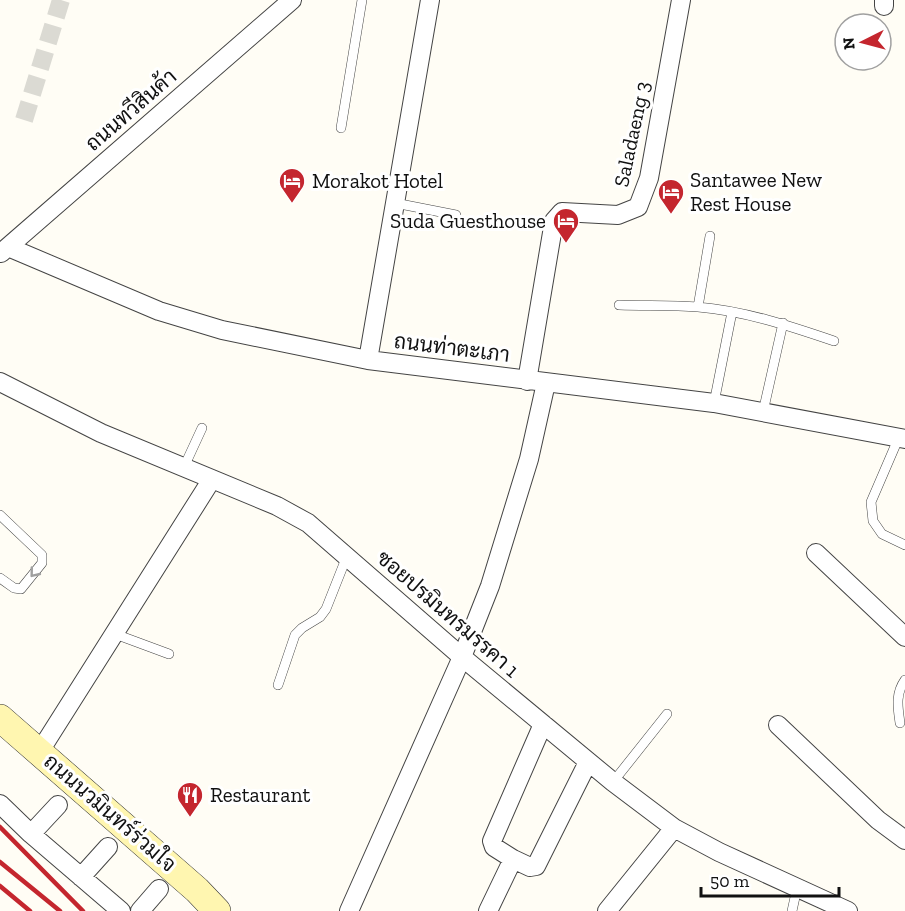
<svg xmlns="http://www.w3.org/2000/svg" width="905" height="911" font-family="'Zilla Slab',Sarabun,serif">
	<rect width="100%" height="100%" fill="#fffdf5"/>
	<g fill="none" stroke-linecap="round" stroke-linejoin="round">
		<path stroke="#dbdad3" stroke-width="18" stroke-dasharray="18 9" stroke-linecap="butt" d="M24,120L61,0"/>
		<g stroke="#444" stroke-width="10">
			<path id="lane" d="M341,128L362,0
				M395,203L456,215
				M619,305C645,306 672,305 698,307C745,311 790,326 834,341
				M698,307L710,236
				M714,403L732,312
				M763,412L783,323
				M899,437L871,502L873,521L882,534L905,545
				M184,467L202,428
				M0,515L42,555V563L21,589L14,588L0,578
				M115,634L169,654
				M278,685L295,635L302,628L320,617L326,609L347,556
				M900,723C898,708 895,694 905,680
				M613,782L667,714
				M792,911L797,888"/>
		</g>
		<g stroke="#444" stroke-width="20">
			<path id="street" d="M884,0V6
				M8,247L159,311L222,330L368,360L714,403L905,439
				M1,253L292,0
				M368,360L430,0
				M527,381L554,221L562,212L618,215L638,207L649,178L681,0
				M0,382L101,433L277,506L308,523L462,657L613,782L674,828L719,852L848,911
				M816,553L905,637
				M778,725L878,820L905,840
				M40,751L212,479
				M0,804L31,834L121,911
				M31,834L58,805
				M513,859L530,867L536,866L588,762
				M81,877L108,847
				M140,911L159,889
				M349,911L462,657L490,586L529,459L546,383
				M488,911L513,859L494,847L492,841L543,724
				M607,911L674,828"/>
		</g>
		<g stroke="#333" stroke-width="28">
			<path id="secondary" d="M0,718L197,890L217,911"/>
		</g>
		<use href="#lane" stroke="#fff" stroke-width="9"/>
		<use href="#street" stroke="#fff" stroke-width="18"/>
		<use href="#secondary" stroke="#fff6b0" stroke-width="27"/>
		<path stroke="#c4262e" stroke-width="4.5" d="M0,827L83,911
			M0,862L60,911
			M0,886L30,911"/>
	</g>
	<defs><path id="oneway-chevron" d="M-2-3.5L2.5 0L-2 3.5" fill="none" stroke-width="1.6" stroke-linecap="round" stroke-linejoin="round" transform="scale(1.5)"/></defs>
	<use stroke="#a0a0a0" href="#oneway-chevron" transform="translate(34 573) rotate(129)"/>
	<defs>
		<g id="hotel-pin" transform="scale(1.35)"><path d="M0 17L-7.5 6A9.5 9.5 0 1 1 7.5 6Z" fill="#c4262e" stroke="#fff"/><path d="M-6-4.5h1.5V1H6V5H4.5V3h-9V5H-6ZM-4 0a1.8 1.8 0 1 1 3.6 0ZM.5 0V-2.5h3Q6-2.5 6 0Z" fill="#fff"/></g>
		<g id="restaurant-pin" transform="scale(1.35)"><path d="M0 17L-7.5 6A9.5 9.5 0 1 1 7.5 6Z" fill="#c4262e" stroke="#fff"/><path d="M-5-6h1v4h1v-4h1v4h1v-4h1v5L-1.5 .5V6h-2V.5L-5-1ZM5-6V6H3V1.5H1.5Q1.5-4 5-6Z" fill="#fff"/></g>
	</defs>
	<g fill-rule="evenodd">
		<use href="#hotel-pin" x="292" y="181"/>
		<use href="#hotel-pin" x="671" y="192"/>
		<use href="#hotel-pin" x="566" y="221"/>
		<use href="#restaurant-pin" x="190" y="795"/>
	</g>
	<g text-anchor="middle" stroke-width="6" stroke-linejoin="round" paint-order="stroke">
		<g font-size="21" fill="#111" stroke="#fff">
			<text transform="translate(131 110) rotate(-41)" y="7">ถนนทวีสินค้า</text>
			<text transform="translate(632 134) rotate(-78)" y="7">Saladaeng 3</text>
			<text transform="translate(452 348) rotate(7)" y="7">ถนนท่าตะเภา</text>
			<text transform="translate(448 614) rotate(41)" y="7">ซอยปรมินทรมรรคา 1</text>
			<text transform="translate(110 813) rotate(41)" y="7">ถนนนวมินทร์ร่วมใจ</text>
		</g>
		<g font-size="21" fill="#111" stroke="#fff" text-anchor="start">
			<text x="690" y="187">Santawee New<tspan x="690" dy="24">Rest House</tspan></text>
			<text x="312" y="188">Morakot Hotel</text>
			<text x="546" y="228" text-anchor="end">Suda Guesthouse</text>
			<text x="210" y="802">Restaurant</text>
		</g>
	</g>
	<g transform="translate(863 42) rotate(264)"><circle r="28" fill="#ffffff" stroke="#a0a0a0" stroke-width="1.5"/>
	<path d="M0-4.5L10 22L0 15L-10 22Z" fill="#c4262e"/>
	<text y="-9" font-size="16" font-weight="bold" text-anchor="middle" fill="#111111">N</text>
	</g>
	<path d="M701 887v9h138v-9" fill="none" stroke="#111111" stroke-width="3"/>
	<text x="710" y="887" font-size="18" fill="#111111" stroke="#ffffff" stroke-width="4.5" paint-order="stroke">50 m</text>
</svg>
